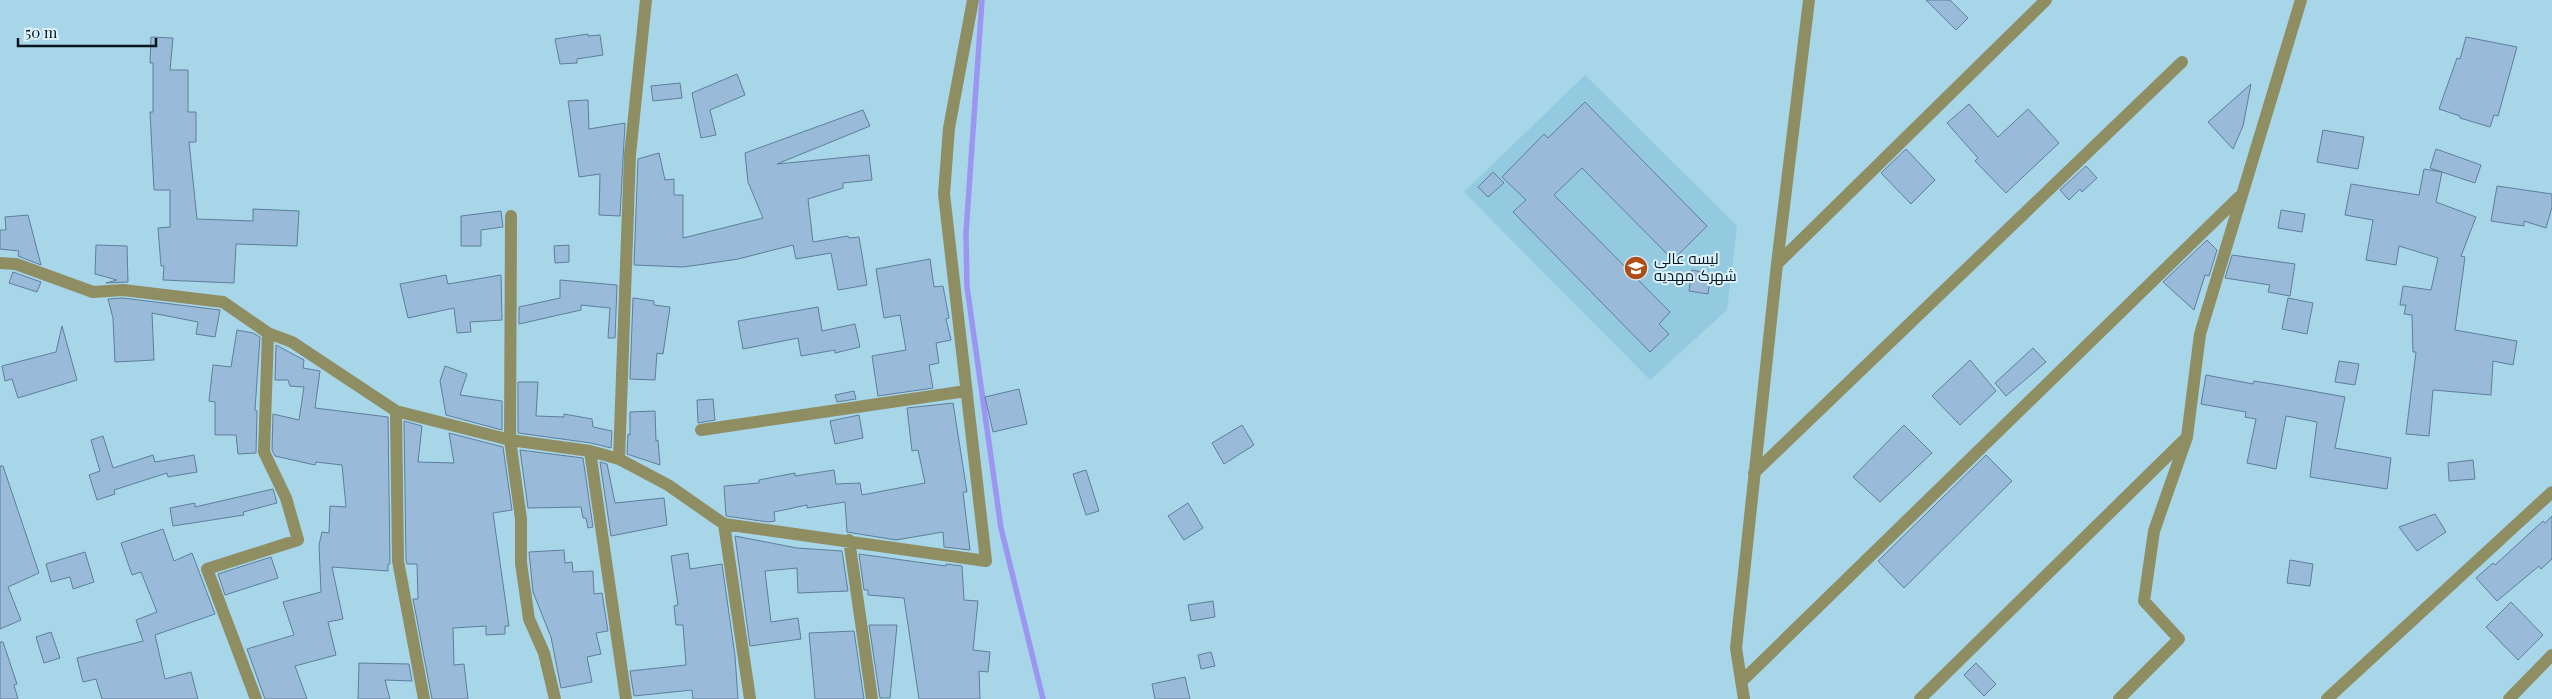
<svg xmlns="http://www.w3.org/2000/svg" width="2552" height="699" font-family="'Playfair Display',Cairo,serif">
	<rect width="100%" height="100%" fill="#a7d6e9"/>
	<path fill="#93cae0" d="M1585,75L1737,226L1727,310L1650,380L1464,192Z"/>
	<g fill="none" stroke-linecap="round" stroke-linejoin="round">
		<path stroke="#9b96f1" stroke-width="5.5" d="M982,0L966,233L967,287L1001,528L1043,699"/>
	</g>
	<path fill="#99bad8" stroke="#5e7e9a" d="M1926,0H1950L1968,18L1956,30Z
		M588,34V36L600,35L603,55L577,59V63L560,64L555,39Z
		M151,37L173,38L170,70H188V112H196V142H189L197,219L253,221V209L299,211L297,246L236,244L234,283L163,280L164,266H161L158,228L170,227V190H154L150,112H153V63H150Z
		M2466,37L2517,47L2498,116L2494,115L2490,127L2460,118V116L2439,109L2457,58L2460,59Z
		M737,74L745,95L710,110L716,135L701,138L692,93Z
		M680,83L682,98L653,101L651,86Z
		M2251,84L2243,126L2233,149L2208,122Z
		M588,100L589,129L625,123L620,216L599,215L600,174L579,177L568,101Z
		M1585,102L1707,226L1673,260L1582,168L1554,195L1670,312L1659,324L1669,334L1650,352L1513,212L1526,200L1502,177L1544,134L1548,138Z
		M1969,104L1998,137L2028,109L2059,143L2006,193L1975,161L1978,158L1947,123Z
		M863,110L870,126L777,164L869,155L872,180L843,183V188L808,199L813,242L848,236L849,238L859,237L867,285L838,290L831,253L796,259L793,245L738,259L698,265L683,267L634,265L638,159L659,153L665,180L674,179V195H683V238L763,218L748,182L745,153Z
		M2323,130L2364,137L2358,169L2317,162Z
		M1906,149L1935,180L1911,204L1881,173Z
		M2436,149L2481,165L2475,183L2430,168Z
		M2086,166L2097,178L2082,192L2080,189L2069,200L2060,190Z
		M2424,169L2442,172L2436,202L2476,217L2461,256L2465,257L2455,330L2517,341L2513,365L2493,361L2491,395L2433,390L2429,436L2406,434L2416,352H2413L2412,315L2404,314L2406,305H2400L2403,286L2431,290L2438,258L2399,246L2396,265L2366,260L2373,220L2345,215L2351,184L2419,195Z
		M1493,172L1504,183L1488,197L1478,187Z
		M2497,186L2552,194V207L2546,228L2524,221V226L2491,221Z
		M2281,210L2305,214L2302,232L2278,228Z
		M501,211L503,227L481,230V246H461V216Z
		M28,215L41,265L18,256L19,251L0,249V230H6L5,217Z
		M2207,240L2217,250L2209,276L2205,275L2194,310L2163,282Z
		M96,245L127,246L128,282L106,283L117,280L95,274Z
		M569,245V262L555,263L554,246Z
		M2232,255L2295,264L2290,296L2268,292L2270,285L2225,278Z
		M930,259L934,287L943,286L949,318L946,319L951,340L936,343L939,363L929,365L933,388L878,396L872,356L906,350L900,315L884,318L876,269Z
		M1692,270L1711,274L1708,294L1689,291Z
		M13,272L41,282L37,292L9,283Z
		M446,275L448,284L501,275L502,320L470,322L471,332L457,333L454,308L408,318L400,284Z
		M560,280L617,285L615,338H608L610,308L581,305V310L519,324V307L560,298Z
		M123,298L220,310L215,337L196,334L198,322L152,313L154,360L115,362L113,318L108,299Z
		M633,298L654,301V305L670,307L663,354L657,353L655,380L630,379Z
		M2288,298L2313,303L2307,334L2282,329Z
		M818,307L822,331L855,324L860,347L835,353V350L801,356L798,338L743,349L738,321Z
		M62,326L77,380L18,398L12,379L5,381L2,366L56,352Z
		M237,330L253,333L260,337L255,410L257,411L256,453L238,454L236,435H215V402L209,401L213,365L231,367Z
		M276,345L304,360L303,368L320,371L315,408L388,417L390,564H388V571L332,567L343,619L328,622L336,655L295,666L307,699H265L247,649L294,635L283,602L321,592L319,545L322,532L329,533L330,506L346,507L342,465L316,462L315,465L275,456L272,450L273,414L299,420L304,387L290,386L288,380H275Z
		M2033,348L2046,362L2006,396L1995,383Z
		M1970,360L1996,391L1960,425L1932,396Z
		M2339,361L2359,364L2355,385L2335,382Z
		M445,366L467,374L460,395L502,401V430L446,415L440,381Z
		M2206,375L2253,384L2254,381L2279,385L2345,397L2335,448L2391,458L2387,489L2310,477L2317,422L2286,416L2276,469L2247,463L2256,419L2245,417L2246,412L2201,404Z
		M518,382H538L536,416L564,417V414L592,419L593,427L612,431L611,448L591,443L518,433Z
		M1019,389L1027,424L993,432L985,397Z
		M854,391L856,399L837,402L835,395Z
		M713,399L715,420L698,423L697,400Z
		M953,403L967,492H963L970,550L944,547L943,532L896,540L847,532L845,502L807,508V505L774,512L775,521L768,522L726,516L724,486L759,483V480L795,473V476L834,470L836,484L860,483L862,495L925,483L918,450L912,451L907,408Z
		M655,411L656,441L658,440L660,465L627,454L628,434L630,435V412Z
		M859,415L863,438L835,444L830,421Z
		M404,421L422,426L418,462L454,463L449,433L503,447L512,510L493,513L509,626H505V634L486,635V626L453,628L454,665L464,664L468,699H432L413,599H418L417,564H407L406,560Z
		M1242,425L1254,445L1224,464L1212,443Z
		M1904,425L1932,453L1880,502L1853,477Z
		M103,436L113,468L153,455L155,462L194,455L197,472L168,477L167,473L114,490L115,494L97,500L89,475L100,471L91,440Z
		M520,450L583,458L593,527L588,528L586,518H583L581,507L528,508Z
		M1986,455L2012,481L1904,588L1878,561Z
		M2473,460L2475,479L2449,481L2448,463Z
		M600,462L607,464L615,503L664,498L667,525L611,536Z
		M0,466H3L39,573L8,587L21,620L0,629Z
		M1086,470L1099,511L1086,515L1073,474Z
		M273,489L277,503L243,512L244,515L173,526L170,508L195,503V507Z
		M1188,503L1203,528L1184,540L1168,516Z
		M2435,514L2446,532L2417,551L2399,527Z
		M2552,516V559L2541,569L2539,566L2497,601L2476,578L2493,563L2495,565L2543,521L2545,523Z
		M163,529L174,561L192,553L215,614L155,635L165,679L191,672L198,699H102L96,679L83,682L77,658L143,641L136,620L157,612L141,572L132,575L121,543Z
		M735,536L797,548L842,551L848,591L798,593L797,568L765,571L771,622L798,618L801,639L750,646Z
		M564,550L565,563L572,562L573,572L593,571L594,594L602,593L608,631L596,633L601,654L587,657L592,682L561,688L551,637L533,592L529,552Z
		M85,552L94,582L73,589L70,577L51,582L46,564Z
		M688,553L690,569L722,564L735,656L738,699H693L692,690L634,696L630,671L686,665L683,625H676L674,606L678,605L671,556Z
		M859,554L946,566V564L962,566L964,600L978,601L973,650L990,652L988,672L979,671L980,699H919L904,598L868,595V590H864Z
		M271,557L278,578L225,595L218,574Z
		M2290,560L2313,564L2310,586L2287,583Z
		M1213,601L1215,617L1191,621L1188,605Z
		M2511,602L2543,635L2518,660L2486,627Z
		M869,625H897L890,698H880Z
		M854,631L864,699H815L809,633Z
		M51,632L60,658L44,663L36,637Z
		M0,642H3L17,684L14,685L18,699H0Z
		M1211,652L1215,666L1201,669L1198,655Z
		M359,663L409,664L412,681L385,680L390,699H358Z
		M1976,663L1996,684L1984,696L1964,675Z
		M1185,677L1190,699H1155L1152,684Z"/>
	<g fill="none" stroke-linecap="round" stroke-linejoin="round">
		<path stroke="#8f8d62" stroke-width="12" d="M511,216L510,440L521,519V563L529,619L544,653L555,699
			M0,263L16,264L93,292L123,290L223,302L268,333L292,342L396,411L510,440L590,451L619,459L668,485L724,524L986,561L944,194L949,128L973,0
			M1777,264L2046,0
			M396,411L398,561L424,699
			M701,430L966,391
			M590,451L626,699
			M619,459L630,155L646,0
			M1754,473L2182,62
			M724,524L750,699
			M849,540L872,699
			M1741,682L2239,197
			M256,699L207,569L298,540L286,498L264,452L268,333
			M1744,699L1736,648L1777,264L1809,0
			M1920,699L2185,439
			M2119,699L2179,639L2144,601L2154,531L2187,437L2200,334L2301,0
			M2327,699L2552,492
			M2509,699L2552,655"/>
	</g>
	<defs>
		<g id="school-disc" transform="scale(1.25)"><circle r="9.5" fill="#b14e16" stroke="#dcf3fd"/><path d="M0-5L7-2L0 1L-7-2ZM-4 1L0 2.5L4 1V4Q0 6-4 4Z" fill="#fff"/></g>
	</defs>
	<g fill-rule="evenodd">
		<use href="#school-disc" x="1636" y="268"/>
	</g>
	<g text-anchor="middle" stroke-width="4" stroke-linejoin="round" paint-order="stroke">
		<g font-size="15" fill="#04151b" stroke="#dcf3fd" text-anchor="start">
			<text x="1654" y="264">لیسه عالی<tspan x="1654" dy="17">شهرک مهدیه</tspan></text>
		</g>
	</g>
	<path d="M18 38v8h138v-8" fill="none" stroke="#04151b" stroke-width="2.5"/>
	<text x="25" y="38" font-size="15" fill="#04151b" stroke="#dcf3fd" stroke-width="4" paint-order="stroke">50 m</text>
</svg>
